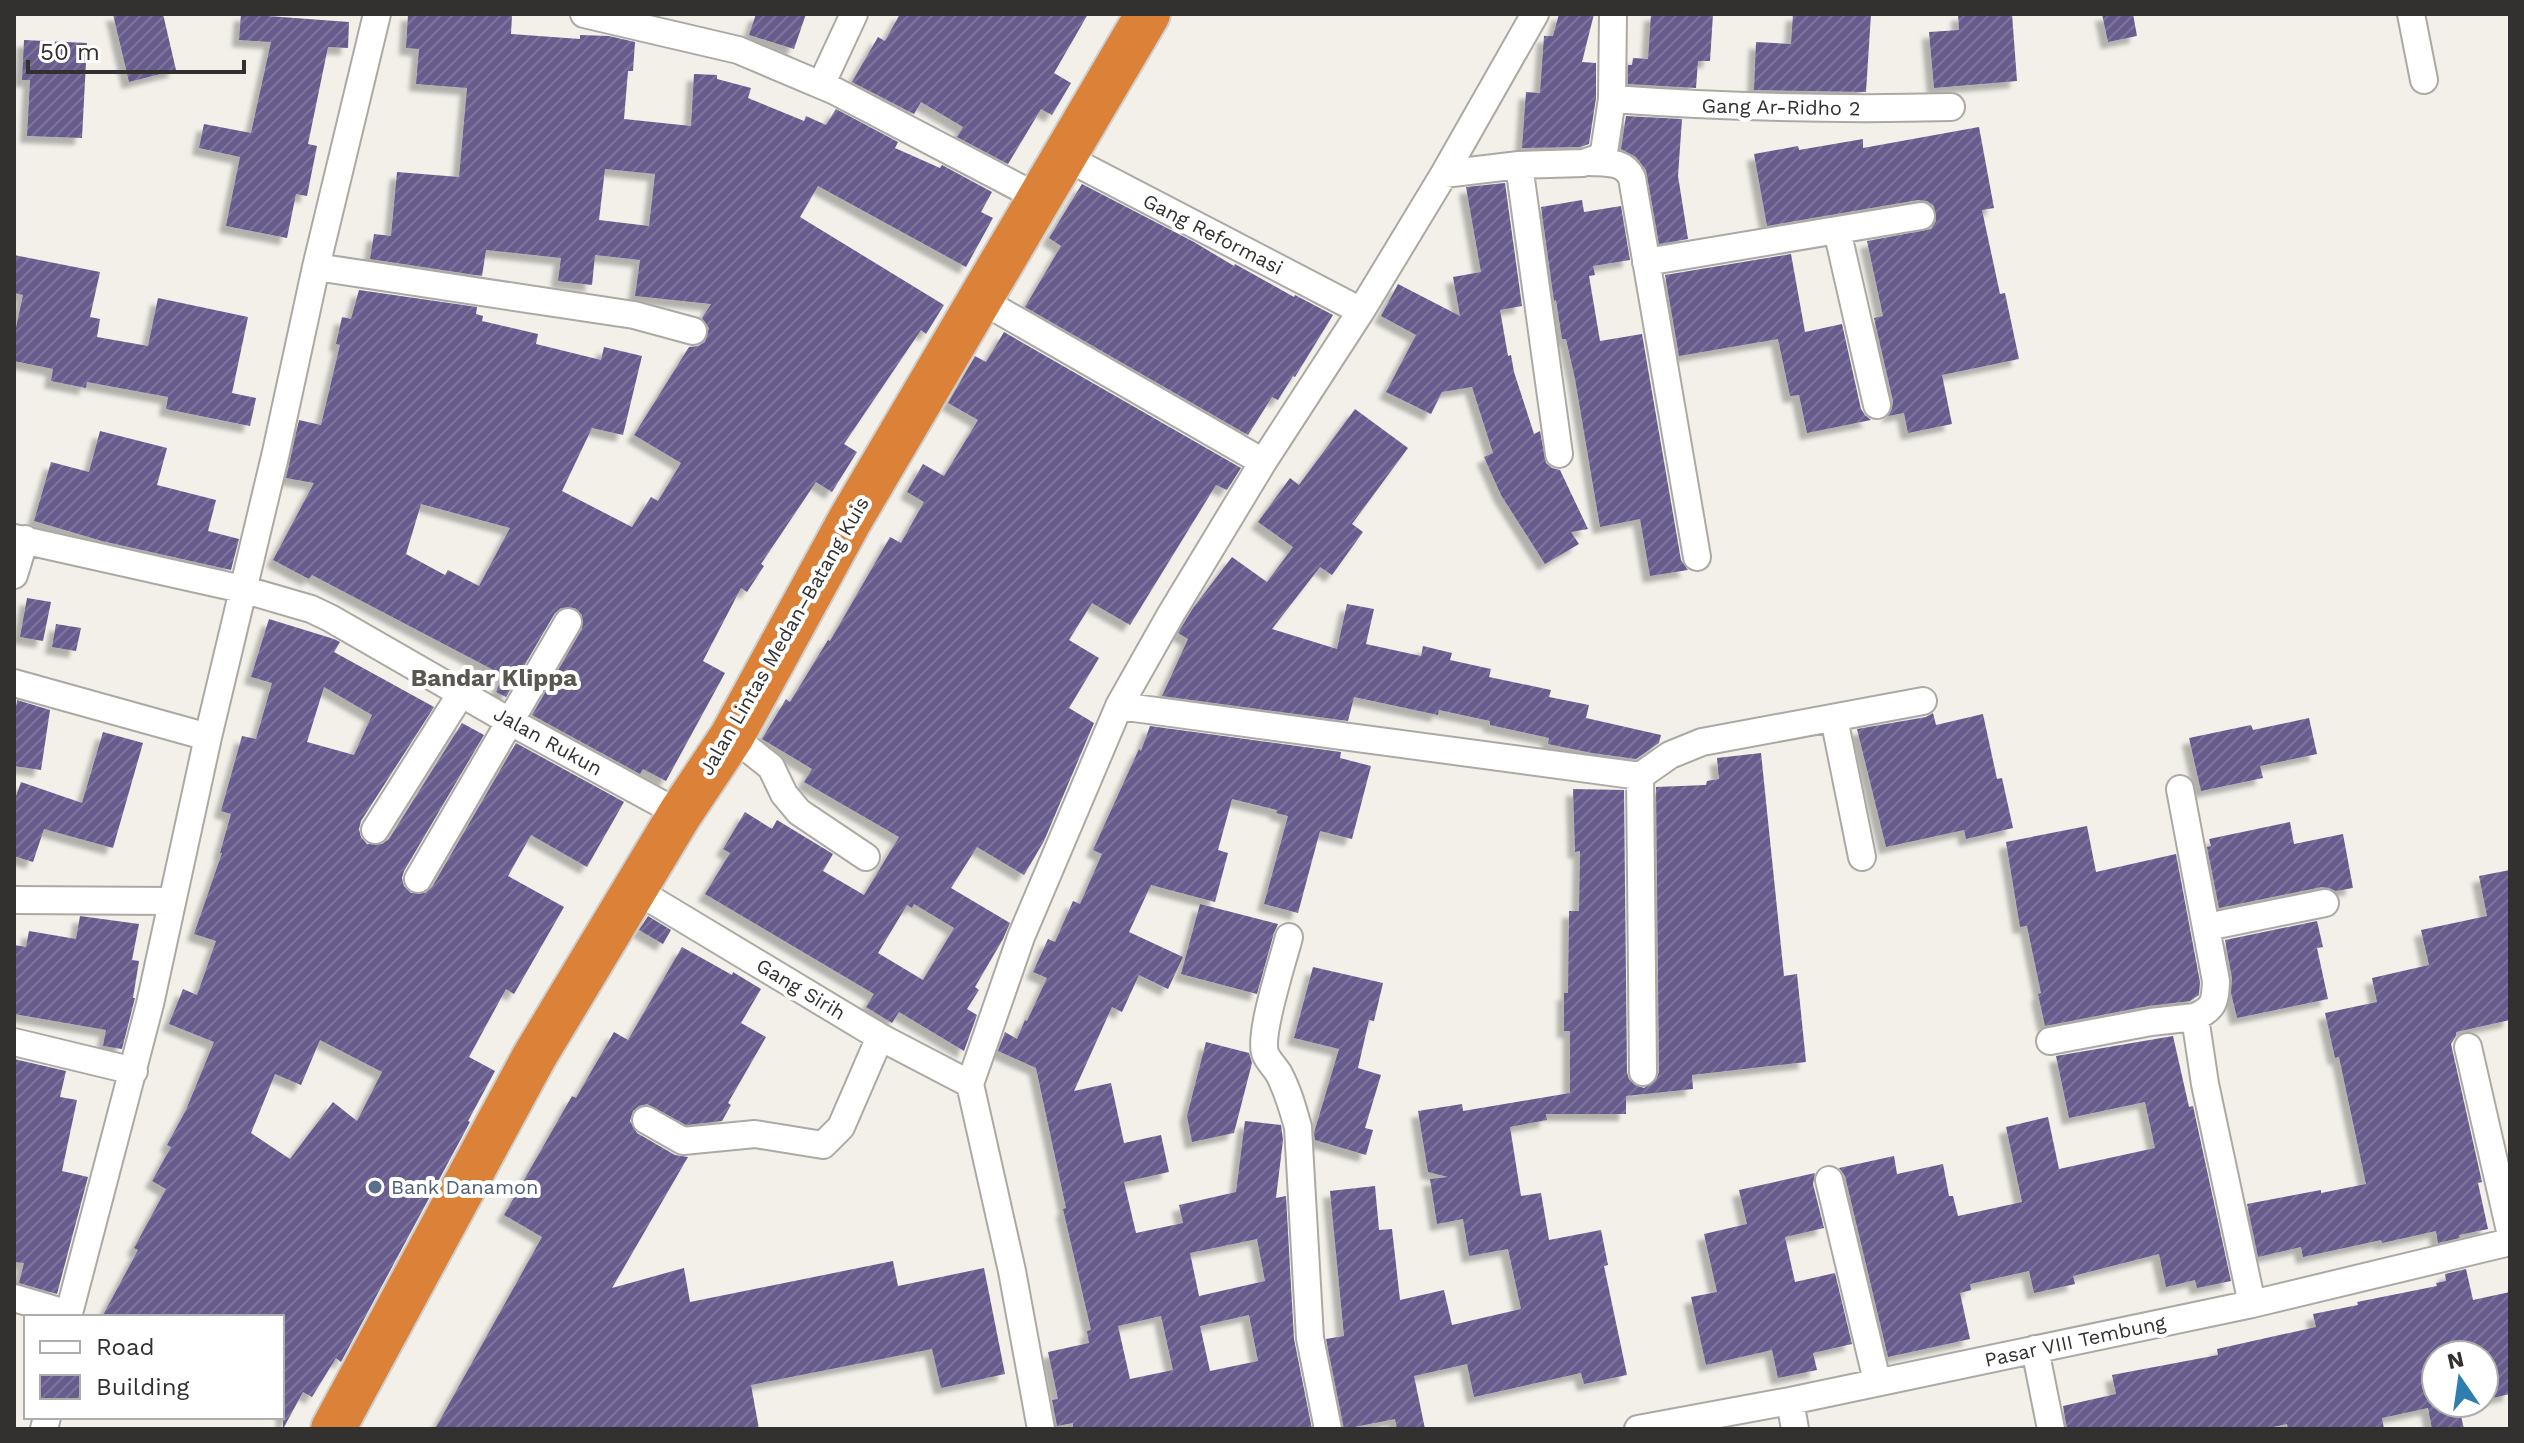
<svg xmlns="http://www.w3.org/2000/svg" width="2524" height="1443" font-family="'Work Sans',sans-serif">
	<defs>
		<pattern id="building-hatch" width="6" height="6" patternUnits="userSpaceOnUse" patternTransform="scale(2)"><rect width="6" height="6" fill="#675c8e"/><path d="M-1 1l2-2M0 6l6-6M5 7l2-2" fill="none" stroke="#7e759b"/></pattern>
		<filter id="shadow"><feDropShadow dx="-7" dy="7" stdDeviation="2" flood-color="#0004"/></filter>
	</defs>
	<rect width="100%" height="100%" fill="#f2f0e9"/>
	<path fill="url(#building-hatch)" fill-rule="evenodd" filter="url(#shadow)" d="M113,14H163L176,70L129,82Z
		M241,14L349,22L348,48L328,47L308,144L317,146L307,196L296,194L287,238L226,226L240,157L199,148L204,124L251,133L271,42L239,40Z
		M408,14L512,15L511,34L580,39V35L609,36L635,42L633,71H628L624,119L691,126L694,74L717,75V79L751,88L748,98L804,121L806,116L826,125L836,109L898,142L895,148L940,168L942,165L992,192L981,212L993,218L966,267L818,186L800,217L944,305L926,334L921,330L844,444L857,452L832,492L816,482L761,564L764,566L747,592L741,588L703,661L725,673L666,781L643,769L640,774L532,715L582,629V615L575,608H561L555,613L506,697L496,692L503,675L312,575L309,579L273,560L314,483L286,478L299,420L321,425L340,345L336,344L342,317L351,319L359,290L477,307L476,314L483,316L482,321L538,334L536,344L601,360L604,347L642,356L623,435L592,428L562,491L632,527L651,497L658,501L681,463L634,435L689,347L698,346L705,342L709,328L702,318L711,304L635,296L640,260L595,255L592,285L558,281L561,258L486,250L482,276L370,259L374,234L391,236L397,172L459,177L467,88L416,84L419,49L406,48ZM605,169L655,174L649,226L599,220ZM421,504L510,528L479,586L448,570L445,575L406,554Z
		M756,14H806L794,49L749,35Z
		M900,14H1088L1054,73L1071,83L1052,115L1041,109L1008,164L957,137L963,127L921,102L914,114L852,82L878,37L885,41Z
		M1559,14H1594L1582,62L1596,63V98L1589,144L1580,147L1522,148L1526,92L1540,93L1544,36H1553Z
		M1651,14H1713L1710,61H1698L1696,88L1628,84V65H1632L1633,58L1648,59Z
		M1793,14H1871L1866,92L1754,90L1756,42L1791,44Z
		M1958,14H2012L2017,81L1934,88L1929,32L1959,30Z
		M2102,14H2133L2137,36L2108,42Z
		M24,40L87,43L82,138L27,136L30,80H22Z
		M1626,116L1682,119L1678,176L1688,239L1659,244L1646,170L1636,157L1621,149Z
		M1979,127L1994,208L1982,210L2000,294L2005,293L2019,359L1942,375L1952,424L1908,433L1904,413L1888,416L1892,409L1893,401L1874,318L1883,316L1867,241L1931,229L1936,221L1934,206L1927,201L1918,200L1767,226L1754,154L1798,146L1799,150L1863,139V148Z
		M1505,183L1522,306L1500,310L1508,356L1511,355L1514,372L1534,434L1540,431L1546,463L1552,468L1560,470L1588,529L1571,532L1579,544L1545,564L1501,495L1484,457L1493,453L1472,387L1442,392L1431,414L1386,392L1416,335L1381,316L1398,284L1460,316L1453,277L1481,272L1466,187Z
		M1082,184L1194,242L1234,266L1235,264L1294,297L1295,295L1333,315L1295,377L1293,376L1278,400L1272,397L1248,435L1025,307L1061,246L1049,238Z
		M1582,200L1584,212L1621,206L1630,260L1593,266L1595,275L1589,276L1600,341L1642,334L1681,560L1688,570L1650,576L1640,519L1600,527L1575,379L1566,339H1562L1556,300L1554,301L1541,207Z
		M1791,254L1805,332L1842,324L1861,409L1865,415L1871,420L1807,433L1799,395L1790,396L1778,339L1679,356L1665,275Z
		M14,255L100,272L90,317L100,319L97,337L148,346L158,298L248,317L232,393L256,398L250,426L166,409L168,397L87,382L86,388L51,381L53,369L14,361V337L23,295L14,293Z
		M1004,332L1241,468L1227,490L1216,485L1130,625L1092,603L1069,640L1099,658L1069,708L1094,723L1044,841L1024,875L977,847L951,888L1010,923L1003,939L975,987L979,990L967,1009L977,1015L964,1051L899,1012L892,1023L866,1007L874,994L705,894L730,853L723,849L745,812L772,829L777,820L833,854L823,871L864,895L899,837L804,782L812,769L762,739L786,699L790,702L828,640L830,641L890,537L901,543L924,502L907,492L923,464L944,476L978,420L948,403L975,356L986,362ZM914,904L954,928L923,980L878,953L907,905L912,908Z
		M1355,409L1408,448L1352,524L1363,532L1332,575L1320,567L1272,629L1337,649L1347,604L1374,609L1366,644L1421,656L1423,646L1452,653L1450,660L1491,669L1489,677L1551,690L1549,697L1589,705L1586,718L1661,735L1659,743L1636,759L1592,753L1548,744L1549,738L1490,725V721L1439,710L1438,715L1354,697L1348,721L1162,696L1188,639L1178,633L1193,608L1232,557L1267,582L1293,547L1258,522L1290,478L1299,485Z
		M100,431L167,448L157,485L216,500L208,531L239,539L231,570L102,541L34,521L51,462L89,472Z
		M27,598L51,602L43,641L20,637Z
		M269,619L334,639L340,642L334,652L434,707L361,821L359,829L361,837L367,844H382L389,839L462,723L484,735L404,871L402,878L404,886L411,893H425L432,887L516,743L624,802L587,867L531,835L508,876L564,907L514,994L506,989L469,1057L495,1071L468,1121L470,1122L341,1362L336,1358L312,1397L303,1392L283,1429L282,1317H102L138,1250L134,1248L166,1189L152,1181L171,1147L167,1145L186,1110L214,1042L169,1024L183,989L197,995L216,941L194,934L222,853H220L231,814L221,811L242,736L256,739L272,683L251,677ZM324,687L372,715L354,755L307,742ZM320,1040L382,1072L357,1121L333,1102L290,1159L251,1133L275,1074L301,1085Z
		M56,624L81,628L76,651L52,647Z
		M17,700L50,710L41,770L14,766V720Z
		M1933,713L1936,725L1983,714L1997,779L2002,778L2013,828L1966,839L1964,830L1886,847L1857,729L1926,717Z
		M2309,718L2317,754L2260,766L2263,778L2201,791L2189,738L2251,725L2253,730Z
		M1150,726L1341,752L1340,758L1371,766L1352,839L1320,831L1298,913L1264,904L1288,816L1276,813L1277,810L1232,799L1218,850L1228,853L1215,902L1151,885L1129,932L1183,957L1168,989L1139,975L1122,1012L1112,1007L1074,1091L1111,1083L1124,1143L1161,1135L1169,1172L1124,1182L1136,1233L1183,1223L1179,1205L1236,1192L1245,1121L1281,1125L1283,1140L1276,1198L1286,1196L1294,1339L1312,1429H1073V1423L1057,1426L1052,1400L1058,1399L1048,1352L1089,1343L1087,1331L1091,1330L1063,1209L1066,1208L1036,1068L998,1051L1005,1032L1017,1039L1025,1020L1027,1021L1047,978L1033,972L1048,939L1055,942L1073,901L1080,904L1102,854L1093,850L1139,749L1141,751ZM1257,1239L1265,1281L1199,1296L1190,1253ZM1249,1315L1258,1361L1210,1371L1200,1326ZM1161,1316L1173,1370L1130,1379L1118,1326Z
		M103,732L143,743L113,848L44,829L33,862L14,856V802L21,782L82,803Z
		M1761,753L1784,976L1797,974L1806,1062L1692,1075L1693,1089L1626,1096V1114H1546L1547,1120L1510,1127L1521,1196L1541,1193L1549,1240L1601,1230L1608,1265L1604,1266L1627,1375L1584,1384L1581,1373L1474,1397L1467,1364L1414,1376L1425,1429H1397L1395,1419L1344,1429L1326,1339L1344,1336L1330,1191L1375,1186L1379,1230L1392,1229L1400,1300L1444,1290L1452,1325L1521,1309L1508,1249L1469,1256L1463,1219L1437,1224L1430,1179L1448,1177L1428,1172L1418,1111L1462,1104L1463,1111L1570,1093V1031H1564V993H1568L1569,911H1579L1580,851L1575,852L1573,789L1624,790L1627,1072L1629,1079L1635,1085L1644,1088L1656,1080L1659,1072L1656,787L1706,785L1707,781L1719,779L1717,758Z
		M2290,822L2294,844L2343,834L2353,888L2336,891L2329,888L2322,887L2219,908L2207,847L2211,846L2209,839Z
		M2087,826L2096,872L2176,854L2200,982L2199,995L2190,1001L2148,1006L2045,1026L2038,994L2041,993L2027,926L2020,927L2006,842Z
		M2510,870V1020L2456,1032V1036L2451,1044L2482,1182L2478,1183L2488,1229L2459,1235L2460,1238L2438,1243L2436,1231L2382,1243L2381,1240L2303,1257L2301,1247L2258,1257L2247,1204L2321,1190V1193L2366,1184L2339,1057L2335,1058L2325,1013L2377,1002L2372,978L2429,965L2421,930L2487,916L2479,876Z
		M1200,904L1278,924L1274,933L1257,994L1181,974Z
		M80,916L139,924L132,960L139,961L133,998H135L122,1049L103,1046L106,1030L14,1014V945L26,947L29,931L76,939Z
		M648,916L671,930L663,944L639,930Z
		M2317,921L2323,947L2317,948L2328,999L2237,1018L2231,993L2232,978L2225,940Z
		M682,947L732,975L733,972L761,989L741,1023L766,1037L728,1103L731,1105L722,1121L686,1125L647,1104L639,1106L633,1111L630,1121L637,1133L675,1155L688,1157L612,1288L684,1268L690,1302L893,1261L898,1286L984,1268L1005,1374L941,1388L932,1349L751,1385L759,1429H435L542,1237L504,1215L572,1096L576,1098L614,1032L628,1040Z
		M1313,967L1383,983L1374,1021L1369,1020L1358,1068L1381,1075L1365,1128L1373,1130L1366,1155L1315,1140L1314,1133L1339,1049L1294,1038Z
		M2173,1036L2189,1107L2193,1106L2231,1281L2197,1288L2195,1280L2166,1287L2159,1254L2073,1276L2075,1284L2034,1293L2029,1271L1970,1284L1971,1290L1960,1293L1970,1339L1888,1357L1845,1176L1839,1168L1894,1156L1897,1174L1943,1164L1949,1196H1953L1958,1216L2022,1202L2006,1127L2048,1117L2059,1169L2155,1148L2145,1102L2069,1118L2056,1056Z
		M1206,1042L1249,1053L1252,1063L1234,1133L1192,1142L1187,1116Z
		M14,1059L66,1071L60,1097L77,1100L62,1171L88,1177L57,1294L19,1283L24,1263L14,1262Z
		M1815,1173L1813,1184L1824,1228L1785,1237L1795,1282L1835,1273L1852,1344L1813,1353L1817,1370L1778,1378L1772,1350L1706,1365L1691,1297L1717,1292L1704,1234L1747,1224L1739,1190Z
		M2466,1269L2473,1300L2510,1292V1394L2484,1400V1355H2436V1403H2458L2464,1429H2432L2428,1408L2382,1418L2384,1429H2288L2287,1424L2264,1429H2067L2063,1406L2116,1394L2112,1375L2218,1355L2217,1349L2316,1327L2313,1314L2358,1305L2357,1302L2437,1286L2436,1283L2446,1281L2445,1274Z"/>
	<g fill="none" stroke-linecap="round" stroke-linejoin="round">
		<g stroke="#aba9a3" stroke-width="30">
			<path id="street" d="M584,14L738,50L835,91L1041,199
				M2411,14L2424,80
				M821,85L854,14
				M1612,99C1725,107 1837,110 1951,107
				M1065,157L1361,311
				M1590,162C1608,163 1624,161 1632,178L1697,557
				M1519,165L1559,454
				M1444,174L1519,165L1583,163L1598,158L1604,152L1612,99L1613,14
				M1837,230L1877,405
				M1646,262L1921,216
				M316,267L634,315L693,331
				M981,300L1263,462
				M14,538L242,589L311,609L330,618L509,721L680,814
				M14,575L25,539
				M14,683L208,737
				M1119,706L1640,776L1670,755L1702,742L1923,701
				M1834,718L1862,857
				M732,736L771,767L784,794L799,812L866,857
				M1640,776L1643,1072
				M2180,789L2216,981C2215,1001 2215,1008 2195,1017L2205,1084L2252,1304
				M375,830L462,692
				M418,879L568,622
				M634,889L880,1037L970,1084
				M14,900L171,901
				M2207,927L2325,903
				M1289,937C1283,961 1259,1032 1265,1053C1268,1061 1275,1067 1279,1074C1288,1091 1293,1109 1298,1127L1310,1338L1328,1429
				M2050,1041L2151,1022L2195,1017
				M14,1042L134,1071
				M2468,1047L2510,1231
				M646,1120L683,1141L755,1134L823,1145L841,1127L880,1037
				M1829,1180L1877,1381
				M14,1298L69,1314
				M68,1317L150,1004L208,737L276,452L316,267L377,14
				M2035,1349L2051,1429
				M1790,1401L1795,1429
				M44,1429L47,1417
				M1041,1429L1012,1271L970,1084L1021,937L1119,706L1171,614L1263,462L1361,311L1444,174L1535,14
				M1638,1429L1790,1401L2252,1304L2510,1242"/>
		</g>
		<g stroke="#cececd" stroke-width="48">
			<path id="highway" d="M333,1429L534,1057L680,814L732,736L850,520L1148,14"/>
		</g>
		<use href="#street" stroke="#fff" stroke-width="26"/>
		<use href="#highway" stroke="#dc8238" stroke-width="44"/>
	</g>
	<circle fill="#5c6f8a" stroke="#fff" stroke-width="3" cx="375" cy="1187" r="8"/>
	<g text-anchor="middle" stroke-width="8" stroke-linejoin="round" paint-order="stroke">
		<g font-size="20" fill="#32312f" stroke="#fff">
			<text transform="translate(1781 107) rotate(1)" y="7">Gang Ar-Ridho 2</text>
			<text transform="translate(1213 234) rotate(27)" y="7">Gang Reformasi</text>
			<text transform="translate(784 636) rotate(-60)" y="7">Jalan Lintas Medan–Batang Kuis</text>
			<text transform="translate(548 741) rotate(29)" y="7">Jalan Rukun</text>
			<text transform="translate(801 989) rotate(31)" y="7">Gang Sirih</text>
			<text transform="translate(2075 1341) rotate(-12)" y="7">Pasar VIII Tembung</text>
		</g>
		<g font-size="20" fill="#4e5e75" stroke="#fff" text-anchor="start">
			<text x="391" y="1194">Bank Danamon</text>
		</g>
		<g font-size="24" font-weight="bold" fill="#595751" stroke="#fff">
			<text x="494" y="686">Bandar Klippa</text>
		</g>
	</g>
	<rect width="2524" height="1443" fill="none" stroke="#32312f" stroke-width="32"/>
	<rect x="24" y="1315" width="260" height="104" fill="#ffffff" stroke="#adadac" stroke-width="2"/>
	<rect x="40" y="1341" width="40" height="12" fill="#ffffff" stroke="#adadac" stroke-width="2"/>
	<text x="96" y="1355" font-size="24" fill="#32312f">Road</text>
	<rect x="40" y="1375" width="40" height="24" fill="url(#building-hatch)" stroke="#adadac" stroke-width="2"/>
	<text x="96" y="1395" font-size="24" fill="#32312f">Building</text>
	<g transform="translate(2460 1379) rotate(347)"><circle r="38" fill="#ffffff" stroke="#adadac" stroke-width="2"/>
	<path d="M0-6L14 30L0 20L-14 30Z" fill="#2e7fb0"/>
	<text y="-12" font-size="22" font-weight="bold" text-anchor="middle" fill="#32312f">N</text>
	</g>
	<path d="M28 60v12h216v-12" fill="none" stroke="#32312f" stroke-width="4"/>
	<text x="40" y="60" font-size="24" fill="#32312f" stroke="#ffffff" stroke-width="6" paint-order="stroke">50 m</text>
</svg>
